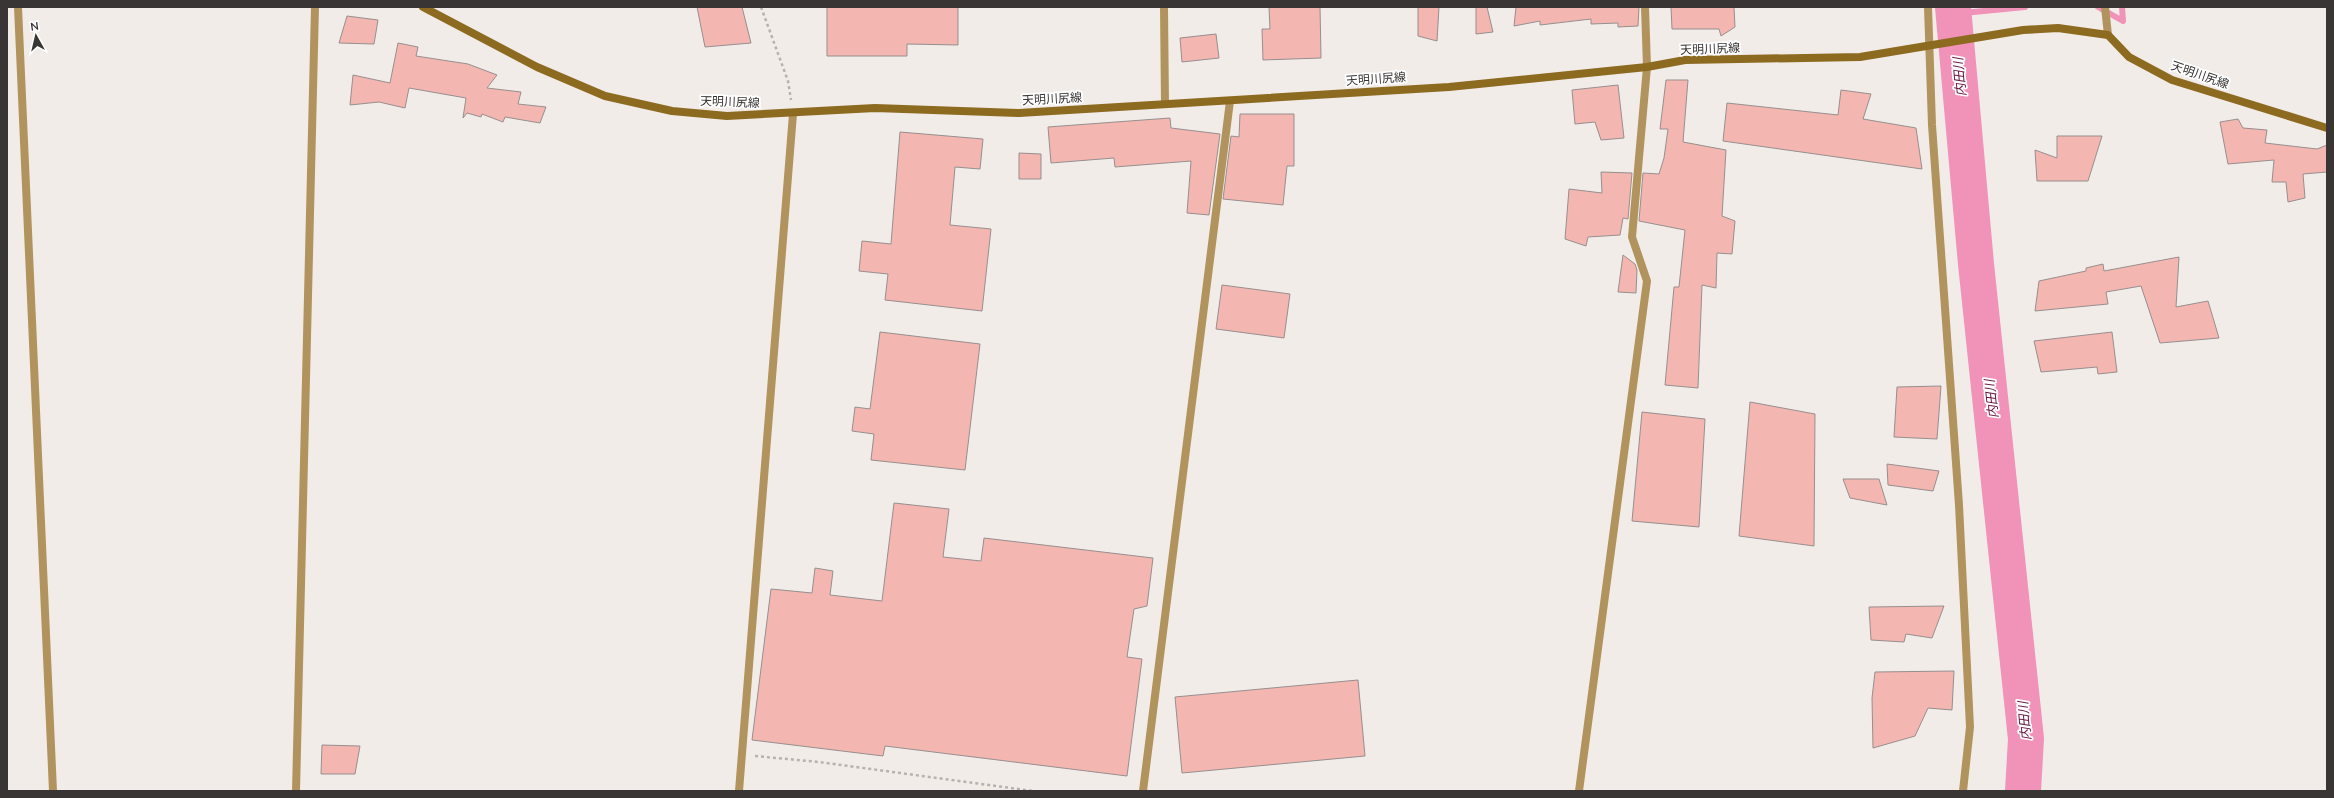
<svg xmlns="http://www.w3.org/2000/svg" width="2334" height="798" font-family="'Nunito Sans','Noto Sans JP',sans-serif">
	<rect width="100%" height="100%" fill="#f2ece9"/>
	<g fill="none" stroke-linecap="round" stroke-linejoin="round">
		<path stroke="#f193b9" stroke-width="6" d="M2098,7L2123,21L2122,7
			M1953,14L2025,7"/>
		<path stroke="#f193b9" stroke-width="36" d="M1953,7L1976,264L2026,739L2023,791"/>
	</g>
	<path fill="#f4b6b1" stroke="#968f8e" d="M697,7H742L751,43L705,47Z
		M827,7H958V45L907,44V56H827Z
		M1269,7H1320L1321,58L1263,60L1262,29H1270Z
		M1418,7H1439L1437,41L1418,36Z
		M1476,7H1487L1493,32L1476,34Z
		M1516,7H1639L1638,26L1618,27V23L1591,24V19L1540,25V21L1514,26Z
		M1671,7H1734L1735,27L1721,36L1719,29H1672Z
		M347,16L378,20L374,44L339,43Z
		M1216,34L1219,58L1182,62L1180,38Z
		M398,43L418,47L416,56L468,64L497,75L487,88L521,92L518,104L546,107L540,123L505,117L503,122L482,114L481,117L467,113L463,118L466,98L409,88L405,108L379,102L350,105L353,75L390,83Z
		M1666,80H1688L1683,142L1726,150L1722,216L1735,221L1732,254L1717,253L1716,288L1702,285L1698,388L1665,385L1674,287H1679L1685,230L1639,221L1643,173L1659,174L1664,158L1668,129H1660Z
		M1618,85L1624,138L1601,140L1595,122L1575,124L1572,90Z
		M1841,90L1871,94L1863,119L1916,128L1922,169L1723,141L1727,103L1838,115Z
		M1240,114H1294V166H1287L1283,205L1223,199L1231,136L1239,137Z
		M1170,118L1171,128L1220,134L1209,215L1187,213L1191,161L1115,167L1114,158L1051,163L1048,127Z
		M2238,119L2243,128L2267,130L2265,143L2317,149L2327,145V172L2303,174L2305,198L2288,202L2286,182H2272L2274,160L2228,164L2220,122Z
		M900,132L983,139L980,169L955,167L950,225L991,229L982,311L885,300L888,274L859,271L862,241L891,244Z
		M2057,136H2102L2088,181H2037L2035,150L2057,158Z
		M1019,153L1041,154V179H1019Z
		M1601,172L1632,173L1628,219L1623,218L1620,235L1588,237L1586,246L1565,239L1569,189L1602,193Z
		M1623,255L1635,264L1637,270L1636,293L1618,292Z
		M2179,257L2176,307L2208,301L2219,338L2160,343L2141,286L2106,292L2108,304L2035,311L2039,281L2086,271V268L2103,264L2104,271Z
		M1222,285L1290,294L1284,338L1216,329Z
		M880,332L980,344L965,470L871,460L874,434L852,431L855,407L870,409Z
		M2112,332L2117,372L2098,374L2097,367L2041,372L2034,341Z
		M1941,386L1937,439L1894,437L1897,387Z
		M1750,402L1815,414L1814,546L1739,536Z
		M1642,412L1705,419L1699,527L1632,521Z
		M1887,464L1939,471L1933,491L1888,485Z
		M1843,479H1879L1887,505L1850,498Z
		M894,503L949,509L943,557L981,561L984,538L1153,558L1147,606L1134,609L1127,657L1142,659L1127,776L885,746L883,756L752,740L771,589L812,593L815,568L833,571L830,595L882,601Z
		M1944,606L1932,638L1906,634L1904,642L1871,640L1869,607Z
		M1954,671L1952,710L1928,708L1915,736L1873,748L1872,698L1875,672Z
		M1358,680L1365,756L1182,773L1175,697Z
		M322,745L360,746L355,774H321Z"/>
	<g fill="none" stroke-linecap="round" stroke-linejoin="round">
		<path stroke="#b7b1af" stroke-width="2.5" stroke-dasharray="3 3" stroke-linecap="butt" d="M761,7L788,81L791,100
			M755,756L819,762L1033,791"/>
		<path stroke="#b1945d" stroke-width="8" d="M18,7L53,791
			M1164,7L1165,104
			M1928,7L1932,125L1959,505L1970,727L1963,791
			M2105,7L2108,35
			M296,791L315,7
			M739,791L793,114
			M1143,791L1230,101
			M1579,791L1647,281L1632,237L1647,67L1645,7"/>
		<path stroke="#8c6a20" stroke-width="8" d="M423,7L537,67L605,96L672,111L727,116L875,108L1019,113L1449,87L1647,67L1685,60L1860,57L2023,30L2058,28L2108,35L2129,57L2172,80L2327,128"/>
	</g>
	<g text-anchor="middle" stroke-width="3.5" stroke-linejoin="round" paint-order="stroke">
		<g font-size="12" fill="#383534" stroke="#fff">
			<text transform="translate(1710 49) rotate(-2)" y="4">天明川尻線</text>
			<text transform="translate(2200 75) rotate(19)" y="4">天明川尻線</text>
			<text transform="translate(1376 79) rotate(-4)" y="4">天明川尻線</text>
			<text transform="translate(1052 99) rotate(-3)" y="4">天明川尻線</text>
			<text transform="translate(730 102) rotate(2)" y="4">天明川尻線</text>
		</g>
		<g font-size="13" font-style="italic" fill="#64123c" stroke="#fff">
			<text transform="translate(1959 77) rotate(-95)" y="5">内田川</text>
			<text transform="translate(1991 399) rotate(-96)" y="5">内田川</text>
			<text transform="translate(2024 721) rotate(-95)" y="5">内田川</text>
		</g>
	</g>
	<rect width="2334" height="798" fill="none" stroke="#383534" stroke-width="16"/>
	<g transform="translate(36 36) rotate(352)" stroke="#ffffff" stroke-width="3" paint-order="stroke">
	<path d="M0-3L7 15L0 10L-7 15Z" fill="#383534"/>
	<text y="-6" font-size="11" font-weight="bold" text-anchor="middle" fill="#383534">N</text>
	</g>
</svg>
